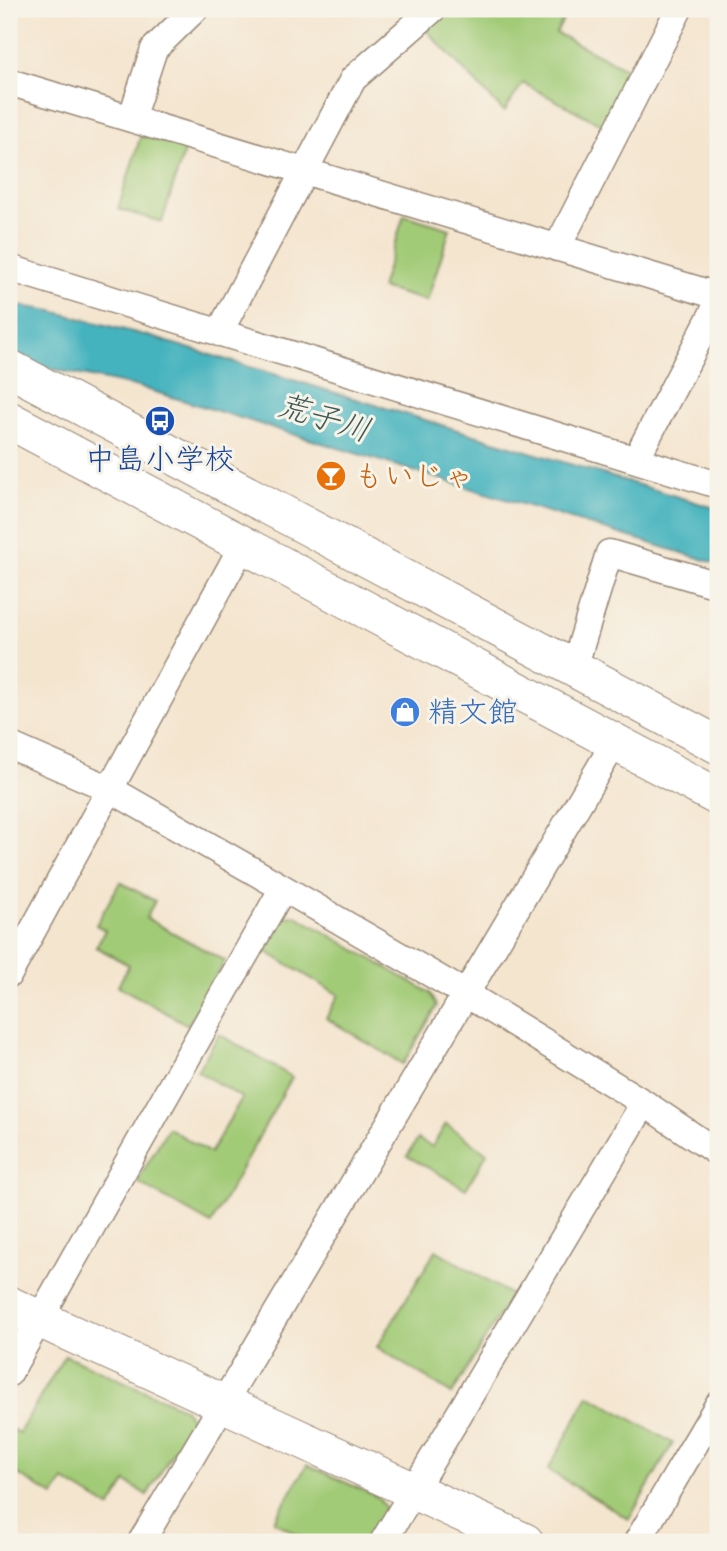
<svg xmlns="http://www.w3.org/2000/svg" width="727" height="1551" font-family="Caveat,'Klee One',sans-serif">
	<rect width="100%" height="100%" fill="#f7f3e8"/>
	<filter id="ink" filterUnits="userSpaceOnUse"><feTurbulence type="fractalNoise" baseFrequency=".0143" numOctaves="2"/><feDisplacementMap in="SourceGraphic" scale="14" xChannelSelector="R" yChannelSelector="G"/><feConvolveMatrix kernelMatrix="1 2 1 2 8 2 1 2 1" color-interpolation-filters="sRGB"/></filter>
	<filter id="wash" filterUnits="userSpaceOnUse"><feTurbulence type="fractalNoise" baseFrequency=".00686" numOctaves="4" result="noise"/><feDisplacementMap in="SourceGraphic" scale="28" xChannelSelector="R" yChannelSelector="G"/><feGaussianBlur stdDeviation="1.57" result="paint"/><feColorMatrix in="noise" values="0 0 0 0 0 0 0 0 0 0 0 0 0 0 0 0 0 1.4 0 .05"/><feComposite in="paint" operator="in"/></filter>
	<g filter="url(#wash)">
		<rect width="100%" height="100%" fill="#f4e5cf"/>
		<path fill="#a2cb77" stroke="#6e7a4a" stroke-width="2" d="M449,9H569L556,33L636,74L608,128L523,83L504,112L425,29Z
			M141,135L185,148L162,222L118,209Z
			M404,215L450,229L427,301L381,288Z
			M120,882L155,901L146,918L225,961L188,1025L118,986L129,965L96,947L105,930L96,925Z
			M295,915L430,993L437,1006L403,1064L326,1018L339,995L265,951L284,918Z
			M219,1034L292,1077L211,1224L137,1182L168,1128L210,1153L242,1098L197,1071Z
			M446,1124L487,1153L466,1189L407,1156L418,1139L432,1147Z
			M436,1250L511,1295L452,1394L377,1347Z
			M65,1355L185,1409L192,1420L147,1495L126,1482L110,1508L64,1480L54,1496L9,1469V1428L19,1433Z
			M589,1395L673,1443L629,1519L548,1470Z
			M307,1465L378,1497L386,1509L366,1542H310L274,1521Z"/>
		<path fill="#44b3be" stroke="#406e6e" stroke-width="2" d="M9,304L52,311L148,336L718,509V564L139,387L9,360Z"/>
	</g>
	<g filter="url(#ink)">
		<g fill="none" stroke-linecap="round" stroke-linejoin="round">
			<g stroke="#988876" stroke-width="29">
				<path id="street" d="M9,82L718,296
					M131,119L154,49L195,9
					M557,248L679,9
					M9,268L718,485
					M219,333L353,79L433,9
					M636,459L718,303
					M574,668L609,553L718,585
					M9,745L110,789L283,888L466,994L644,1103L718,1153
					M9,974L244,543
					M9,1373L283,888
					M141,1542L615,742
					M383,1542L644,1103
					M637,1542L718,1405"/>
			</g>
			<g stroke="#988876" stroke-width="39">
				<path id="secondary" d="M9,368L718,745
					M9,420L718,797
					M9,1305L525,1542"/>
			</g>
			<use href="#street" stroke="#fff" stroke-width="26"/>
			<use href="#secondary" stroke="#fff" stroke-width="37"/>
		</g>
	</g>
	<defs>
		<g id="bus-disc" transform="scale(1.575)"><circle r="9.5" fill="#1a4fb4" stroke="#f7f3e8"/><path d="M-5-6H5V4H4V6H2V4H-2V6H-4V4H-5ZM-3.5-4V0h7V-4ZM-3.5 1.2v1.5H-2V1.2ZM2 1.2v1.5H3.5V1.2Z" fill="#fff"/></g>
		<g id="bar-disc" transform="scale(1.575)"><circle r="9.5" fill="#e8710a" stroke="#f7f3e8"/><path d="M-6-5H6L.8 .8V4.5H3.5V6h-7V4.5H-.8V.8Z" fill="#fff"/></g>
		<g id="shop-disc" transform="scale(1.575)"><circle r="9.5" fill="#3f7fe0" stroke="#f7f3e8"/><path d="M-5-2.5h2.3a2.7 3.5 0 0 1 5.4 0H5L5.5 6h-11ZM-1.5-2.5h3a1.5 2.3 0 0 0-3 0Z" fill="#fff"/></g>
	</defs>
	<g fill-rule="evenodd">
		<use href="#bus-disc" x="160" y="421"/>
		<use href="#bar-disc" x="331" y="476"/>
		<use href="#shop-disc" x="405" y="712"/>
	</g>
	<g text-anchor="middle" stroke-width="6" stroke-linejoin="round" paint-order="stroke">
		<g font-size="30" fill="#164399" stroke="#f7f3e8">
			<text x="160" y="469">中島小学校</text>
		</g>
		<g font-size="30" fill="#c56008" stroke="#f7f3e8" text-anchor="start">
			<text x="354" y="486">もいじゃ</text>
		</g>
		<g font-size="30" fill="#366cbe" stroke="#f7f3e8" text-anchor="start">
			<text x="428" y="722">精文館</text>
		</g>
		<g font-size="32" font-style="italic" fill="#3e5a56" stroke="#f7f3e8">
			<text transform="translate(324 417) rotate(17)" y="11">荒子川</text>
		</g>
	</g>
	<rect width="727" height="1551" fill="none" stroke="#f7f3e8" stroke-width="35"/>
</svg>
